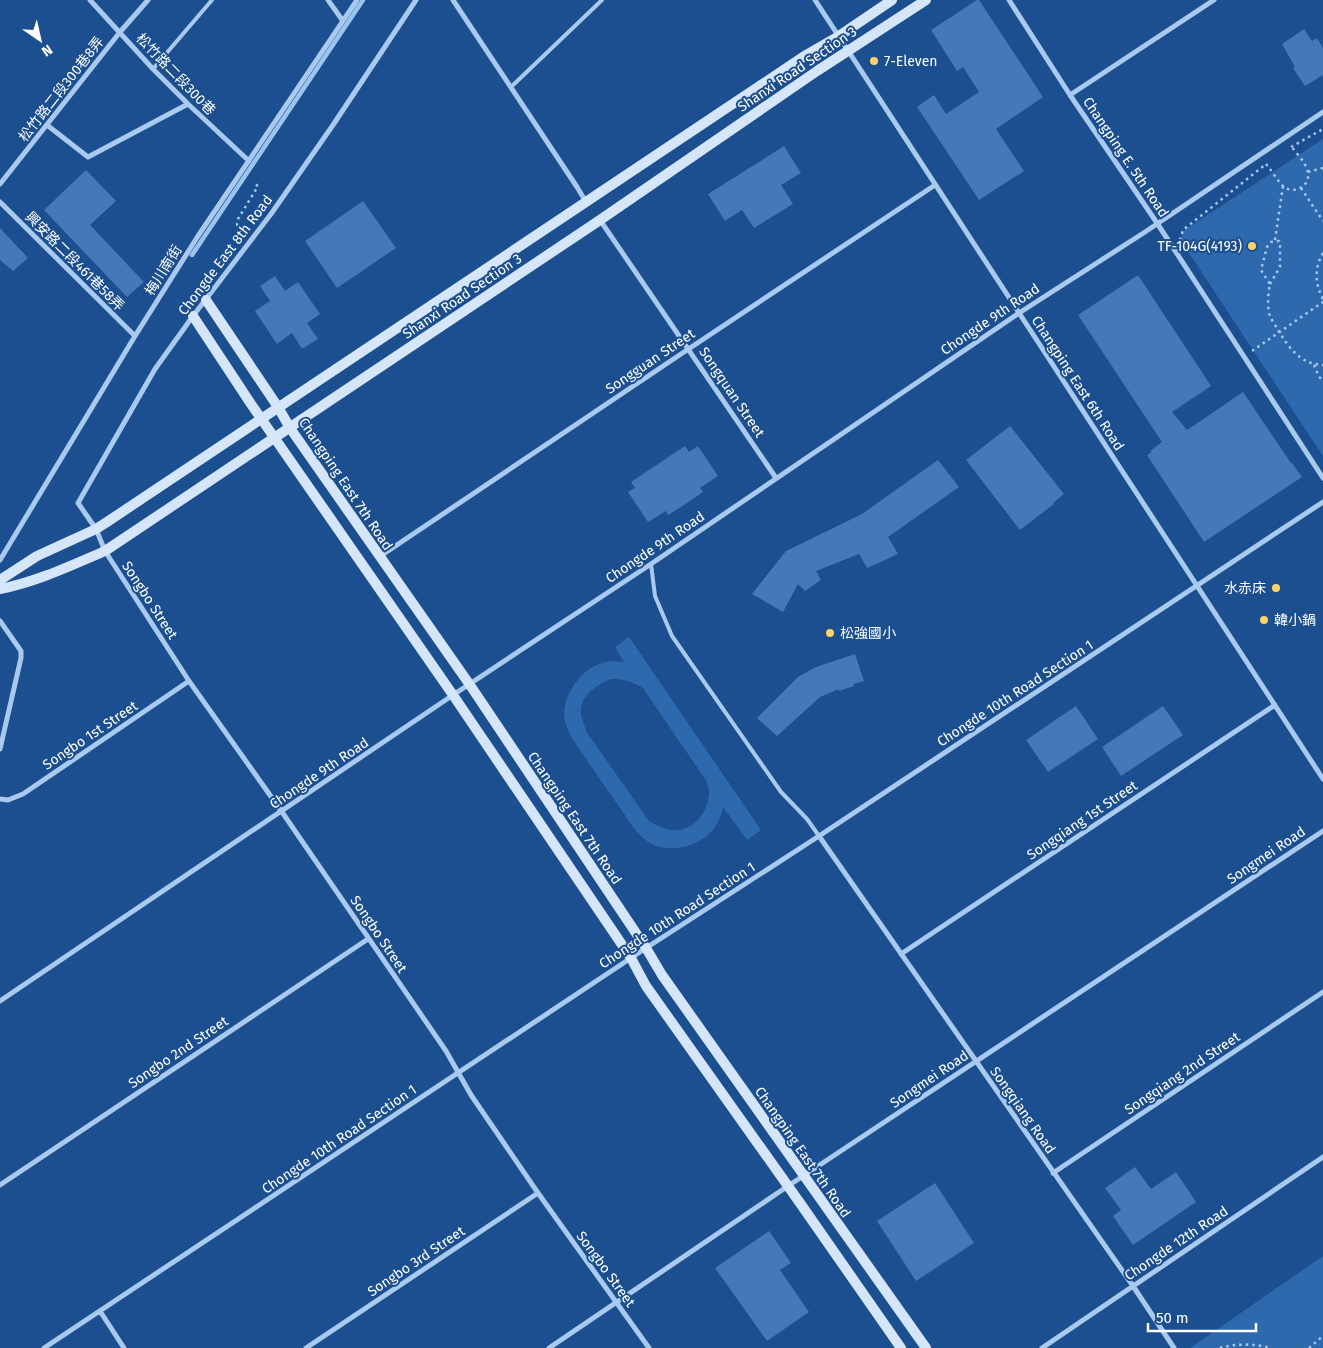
<svg xmlns="http://www.w3.org/2000/svg" width="1323" height="1348" font-family="'Fira Sans','Noto Sans TC',sans-serif">
	<rect width="100%" height="100%" fill="#1b4f8f"/>
	<path fill="#2e69ad" fill-rule="evenodd" d="M1323,139V456L1181,241L1183,231Z
		M629,637L761,830L747,840L723,807C721,815 718,824 712,831C698,847 668,854 650,843C643,839 638,833 633,827L573,740C569,732 564,723 564,714C565,691 582,668 605,662C611,661 618,661 624,662L615,647ZM611,679C625,679 630,681 643,688L707,782C708,785 709,790 709,794C709,795 708,800 708,801C703,819 690,832 671,830C663,829 656,825 649,821L586,731C585,726 582,720 581,715C579,696 596,685 611,679Z
		M1323,1256V1348H1190L1193,1346Z"/>
	<g fill="none" stroke-linecap="round" stroke-linejoin="round">
		<path stroke="#9cc4f0" stroke-width="4.5" d="M192,255L363,0"/>
	</g>
	<path fill="#4478b7" d="M977,0H979L1043,97L996,129L1024,171L979,200L917,107L934,95L946,114L979,92L963,67L957,71L931,30Z
		M1304,29L1312,41L1317,38L1323,48V75L1305,86L1293,68L1295,67L1282,44Z
		M784,146L801,173L781,185L793,204L754,228L742,210L725,221L708,194Z
		M86,170L116,201L90,225L144,282L127,297L44,210Z
		M363,201L396,248L337,288L305,241Z
		M0,228L28,258L13,271L0,260Z
		M1138,275L1211,386L1172,412L1187,430L1243,392L1291,463H1292L1302,477L1204,542L1147,455L1152,452L1150,451L1162,442L1078,315Z
		M275,276L285,291L298,282L320,314L307,323L318,339L302,349L292,333L277,344L255,311L270,301L260,286Z
		M1010,426L1064,494L1053,503L1054,504L1020,530L966,460Z
		M685,446L689,452L698,446L718,476L700,488L703,492L681,507L668,515L666,511L648,522L628,492L635,488L631,482Z
		M938,460L959,487L888,537L898,554L867,568L859,554L816,571L821,580L805,591L798,584L783,612L752,594L786,551L862,514Z
		M855,654L864,681L853,684L854,686L839,691V689L820,697L777,736L757,718L798,677L816,667Z
		M1076,706L1098,739L1048,772L1026,740Z
		M1163,706L1183,735L1121,776L1102,747Z
		M1135,1167L1151,1189L1176,1172L1196,1202L1133,1245L1113,1216L1121,1210L1105,1188Z
		M935,1183L974,1243L916,1281L877,1221Z
		M769,1231L791,1263L780,1270L809,1312L767,1341L715,1268Z"/>
	<g fill="none" stroke-linecap="round" stroke-linejoin="round">
		<path stroke="#a9c9ee" stroke-width="2.5" stroke-dasharray="2.5 4" stroke-linecap="butt" d="M1291,147L1323,129
			M1266,164C1272,171 1277,180 1283,186C1293,195 1310,187 1308,173C1307,164 1297,154 1291,146
			M1308,172L1323,168
			M1301,188L1323,221
			M239,232L237,224L238,219L258,186L253,183
			M1180,240L1183,230L1266,164
			M1275,240L1283,186
			M1323,253C1314,268 1315,284 1323,299
			M1270,284L1280,267V246L1279,241L1271,242L1267,247L1261,270L1270,284C1268,292 1267,308 1270,316C1272,321 1276,326 1278,330C1289,348 1300,364 1323,365
			M1252,351L1323,302
			M1314,365L1319,377L1323,380
			M1220,1348C1236,1343 1256,1344 1271,1348
			M1309,1348L1323,1336"/>
		<path stroke="#a9c9ee" stroke-width="4" d="M153,69L212,0
			M511,87L602,0
			M651,564L655,596L672,636L781,792L807,819L819,836"/>
		<path stroke="#a9c9ee" stroke-width="5" d="M90,0L153,69L188,104L249,161
			M328,0L343,21
			M416,0L333,125L271,214L193,316L155,369L78,503L96,529L105,551L189,681L282,812L446,1051L471,1095L538,1193L649,1348
			M453,0L577,187L586,202
			M815,0L1323,779
			M1009,0L1070,95L1157,223L1323,478
			M1070,95L1214,0
			M47,125L88,157L188,104
			M0,184L120,32L148,0
			M0,202L135,336
			M600,220L776,478
			M379,557L678,356L935,185
			M0,560L135,336L198,236L357,0
			M0,621L21,651V658L0,749
			M0,799L8,800L23,794L189,681
			M819,836L1133,1286L1174,1348
			M901,954L1275,705
			M0,1001L453,695L651,564L1019,313L1145,232L1323,112
			M1053,1173L1323,992
			M0,1185L368,939
			M100,1311L124,1348
			M44,1348L646,948L819,836L1323,502
			M306,1348L538,1193
			M549,1348L788,1186L1323,831
			M1042,1348L1323,1157"/>
		<path stroke="#d6e6fa" stroke-width="10" d="M206,300L278,407L290,428L470,685L646,948L662,975L926,1348
			M193,316L251,404L453,695L631,958L646,986L800,1203L901,1348
			M0,580L37,556L96,529L107,522L806,55L839,36L892,0
			M0,589C36,582 70,566 105,551L600,220L817,71L926,0"/>
	</g>
	<g fill="#ffd166" stroke="#1b4f8f" stroke-width="2">
		<circle cx="874" cy="61" r="5"/>
		<circle cx="1252" cy="246" r="5"/>
		<circle cx="1276" cy="588" r="5"/>
		<circle cx="1264" cy="620" r="5"/>
		<circle cx="830" cy="633" r="5"/>
	</g>
	<g text-anchor="middle" stroke-width="4" stroke-linejoin="round" paint-order="stroke">
		<g font-size="14" fill="#fff" stroke="#1b4f8f" text-anchor="start">
			<text x="884" y="66">7-Eleven</text>
			<text x="1242" y="251" text-anchor="end">TF-104G(4193)</text>
			<text x="1266" y="593" text-anchor="end">水赤床</text>
			<text x="1274" y="625">韓小鍋</text>
			<text x="840" y="638">松強國小</text>
		</g>
		<g font-size="14" fill="#fff" stroke="#1b4f8f">
			<text transform="translate(797 69) rotate(-34)" y="5">Shanxi Road Section 3</text>
			<text transform="translate(176 74) rotate(46)" y="5">松竹路二段300巷</text>
			<text transform="translate(61 89) rotate(-52)" y="5">松竹路二段300巷8弄</text>
			<text transform="translate(1126 157) rotate(56)" y="5">Changping E. 5th Road</text>
			<text transform="translate(225 255) rotate(-53)" y="5">Chongde East 8th Road</text>
			<text transform="translate(75 261) rotate(45)" y="5">興安路二段461巷58弄</text>
			<text transform="translate(163 270) rotate(-58)" y="5">梅川南街</text>
			<text transform="translate(462 296) rotate(-34)" y="5">Shanxi Road Section 3</text>
			<text transform="translate(990 319) rotate(-34)" y="5">Chongde 9th Road</text>
			<text transform="translate(650 361) rotate(-34)" y="5">Songguan Street</text>
			<text transform="translate(1078 383) rotate(57)" y="5">Changping East 6th Road</text>
			<text transform="translate(732 392) rotate(56)" y="5">Songquan Street</text>
			<text transform="translate(346 484) rotate(56)" y="5">Changping East 7th Road</text>
			<text transform="translate(655 547) rotate(-34)" y="5">Chongde 9th Road</text>
			<text transform="translate(150 600) rotate(57)" y="5">Songbo Street</text>
			<text transform="translate(1015 693) rotate(-33)" y="5">Chongde 10th Road Section 1</text>
			<text transform="translate(90 735) rotate(-34)" y="5">Songbo 1st Street</text>
			<text transform="translate(319 773) rotate(-34)" y="5">Chongde 9th Road</text>
			<text transform="translate(575 818) rotate(56)" y="5">Changping East 7th Road</text>
			<text transform="translate(1082 820) rotate(-34)" y="5">Songqiang 1st Street</text>
			<text transform="translate(1266 855) rotate(-34)" y="5">Songmei Road</text>
			<text transform="translate(677 915) rotate(-33)" y="5">Chongde 10th Road Section 1</text>
			<text transform="translate(379 934) rotate(56)" y="5">Songbo Street</text>
			<text transform="translate(178 1052) rotate(-34)" y="5">Songbo 2nd Street</text>
			<text transform="translate(1182 1073) rotate(-34)" y="5">Songqiang 2nd Street</text>
			<text transform="translate(929 1079) rotate(-34)" y="5">Songmei Road</text>
			<text transform="translate(1023 1110) rotate(55)" y="5">Songqiang Road</text>
			<text transform="translate(339 1139) rotate(-34)" y="5">Chongde 10th Road Section 1</text>
			<text transform="translate(803 1152) rotate(55)" y="5">Changping East 7th Road</text>
			<text transform="translate(1176 1243) rotate(-34)" y="5">Chongde 12th Road</text>
			<text transform="translate(416 1261) rotate(-34)" y="5">Songbo 3rd Street</text>
			<text transform="translate(606 1269) rotate(54)" y="5">Songbo Street</text>
		</g>
	</g>
	<g transform="translate(40 40) rotate(146)" stroke="#1b4f8f" stroke-width="4" paint-order="stroke">
	<path d="M0-4L9 19L0 12L-9 19Z" fill="#ffffff"/>
	<text y="-8" font-size="14" font-weight="bold" text-anchor="middle" fill="#ffffff">N</text>
	</g>
	<path d="M1148 1323v8h108v-8" fill="none" stroke="#ffffff" stroke-width="2.5"/>
	<text x="1156" y="1323" font-size="15" fill="#ffffff" stroke="#1b4f8f" stroke-width="4" paint-order="stroke">50 m</text>
</svg>
